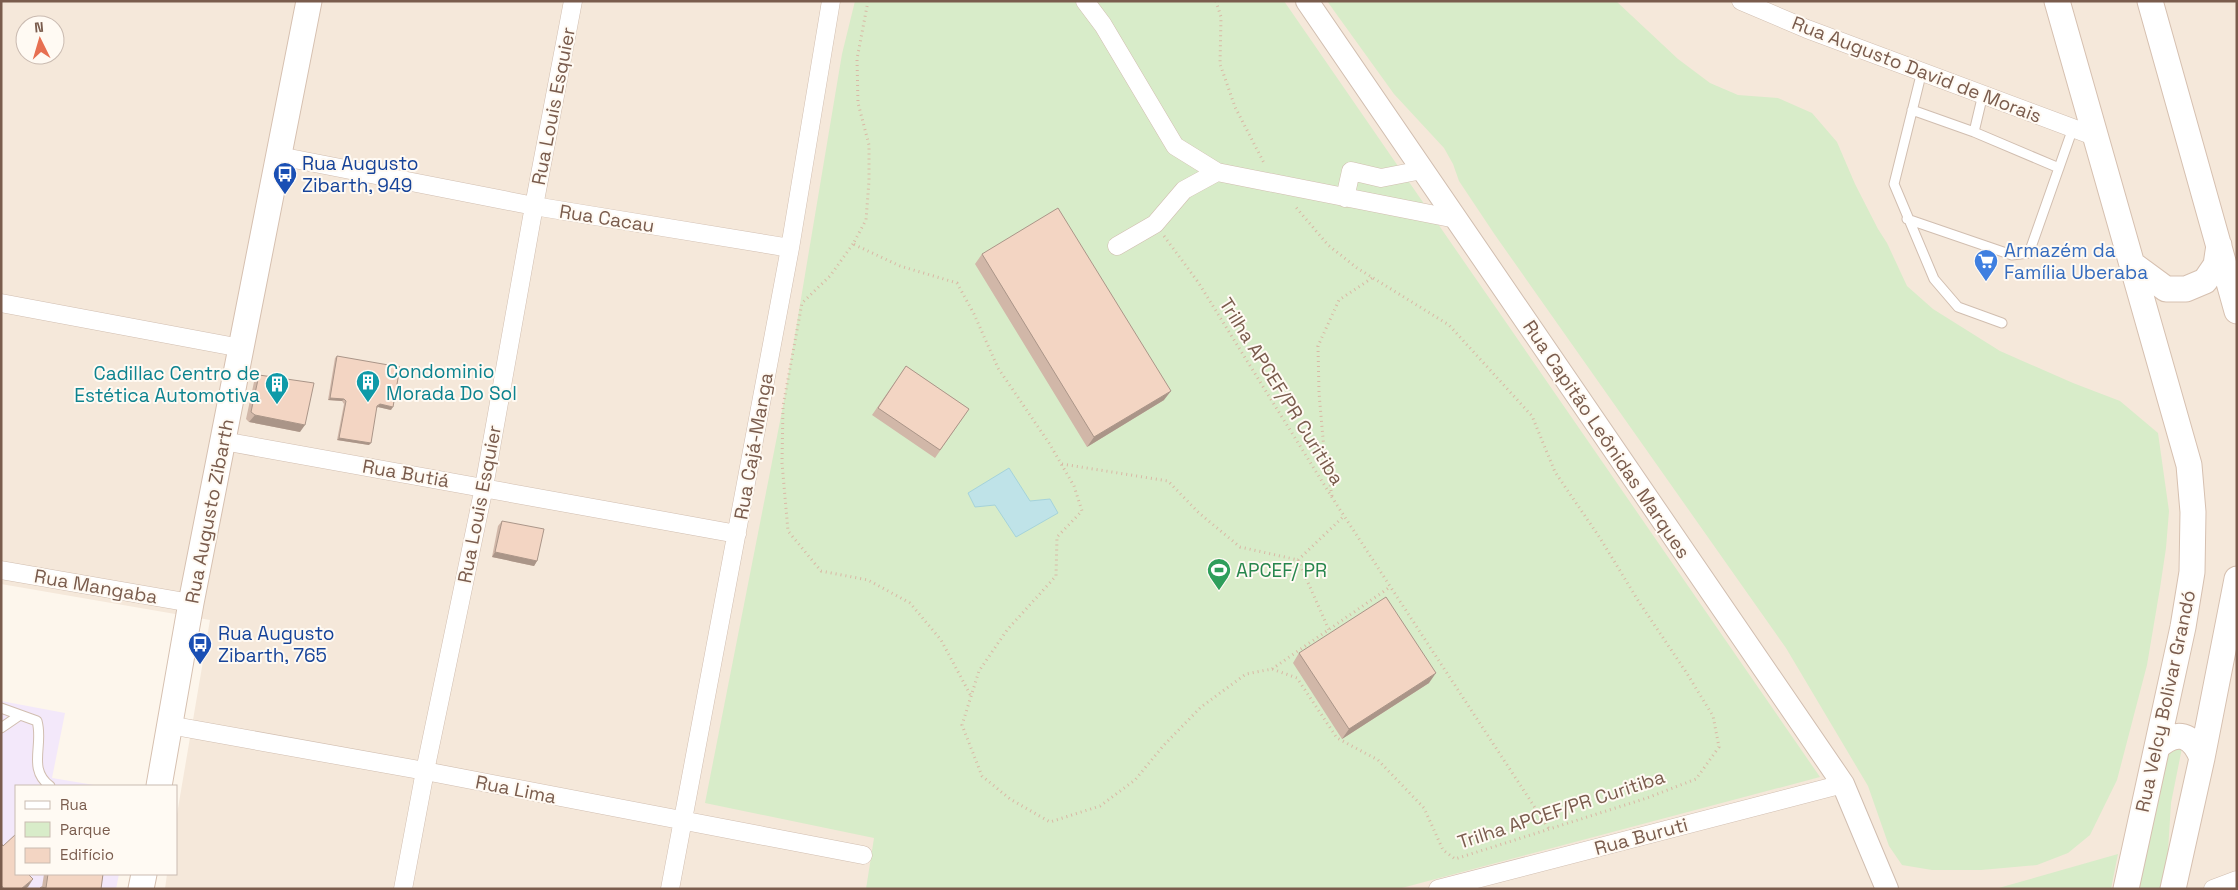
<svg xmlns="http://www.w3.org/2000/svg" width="2238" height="890" font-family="'Space Grotesk',sans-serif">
	<rect width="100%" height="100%" fill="#fdf6ec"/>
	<path fill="#f5e8da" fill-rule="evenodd" d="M1,1H2237V889H165L167,874H176V820L210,620L1,584ZM25,25H55V55H25Z"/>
	<path fill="#f3e8fa" d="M1,701L65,713L52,778L100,786H16V874H119L116,889H1Z"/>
	<path fill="#d8ecc9" d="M855,1H1284L1820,777L1398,889H866L874,838L705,803L783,406L842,54Z
		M1327,1H1616L1678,59L1710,83L1738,95L1778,98L1812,113L1837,142L1855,184L1878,229L1887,243L1907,286L1933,309L2000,351L2073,383L2120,401L2158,433L2169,511L2166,548L2160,588L2147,665L2117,780L2090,835L2068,853L2037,865L1981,870H1932L1902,865L1889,846L1868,786L1786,648L1495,235L1459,181L1453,164L1444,148L1394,94Z
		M2167,745L2182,748L2171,803L2168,851L2160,889H2136Z
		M2118,854L2111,889H1995Z"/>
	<path fill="#bfe3e8" stroke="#a5d3da" d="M1009,468L1030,501L1050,499L1058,513L1016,537L995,505L975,507L968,493Z"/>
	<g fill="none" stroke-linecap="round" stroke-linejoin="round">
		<g stroke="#d1beb0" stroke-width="11">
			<path id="service" d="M1922,71L1894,184L1934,279L1958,307L2002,323
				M1983,94L1974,132L2059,168
				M1912,110L1974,132
				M1907,219L2012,255L2029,253L2073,128
				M1,708L37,721C44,745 27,769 50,786
				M1,728L20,715"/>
		</g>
		<g stroke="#d1beb0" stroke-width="19">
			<path id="minor" d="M1085,1L1103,25L1175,146L1217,172
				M1741,1L1807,29L2094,136
				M279,156L534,206L790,248
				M1345,198L1351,171L1381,178L1422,170
				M1117,246L1155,224L1184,190L1217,172L1456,219
				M1,303L241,348
				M223,441L737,534
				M1,570L191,603
				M169,725L425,771L863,855
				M403,889L425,771L484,487L534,206L573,1
				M670,889L790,248L831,1
				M1438,889L1843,784
				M2213,889L2237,880"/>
		</g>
		<g stroke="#d1beb0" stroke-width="24">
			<path id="tertiary" d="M1307,1L1843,784L1887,889"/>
		</g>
		<g stroke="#d6c0b0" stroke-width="27">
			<path id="secondary" d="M2057,1L2189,465L2193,512L2192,572L2183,627L2126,889
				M2150,1L2237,311
				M2132,264L2166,289H2186L2205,281L2216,265L2219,245
				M2157,747C2177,729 2192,734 2202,758
				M159,786L191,603L309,1
				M141,889L144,874
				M2173,889L2202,758L2237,579"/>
		</g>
		<path stroke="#d9b8a5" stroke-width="3" stroke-dasharray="1 4" stroke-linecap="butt" d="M868,1L857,59L858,103L869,145V181L866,220L853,244L900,266L957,283L974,314L998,368L1049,443L1074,486L1082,511L1057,537L1056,576L1007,630L979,671L962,725L982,776L1010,799L1050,822L1100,806L1135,780L1164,745L1201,707L1246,674L1272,669L1297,678L1337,738L1378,760L1424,808L1443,850L1455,859L1647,798L1696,779L1719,747L1713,716L1686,672L1639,602L1600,538L1555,472L1532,416L1449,325L1357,268L1328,245L1294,205
			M1216,1L1221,17L1220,64L1235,107L1264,163
			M1164,236L1198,282L1333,499L1549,829
			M853,244L830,276L802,303L783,406L782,463L788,531L821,571L868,580L910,603L941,640L971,696
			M1062,464L1168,481L1199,513L1240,547L1298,560
			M1332,496L1324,450L1319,393L1318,346L1339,300L1372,278
			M1298,560L1329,630
			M1298,560L1344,516
			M1272,669L1390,587"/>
		<use href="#service" stroke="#fff" stroke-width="9"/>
		<use href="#minor" stroke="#fff" stroke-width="18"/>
		<use href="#tertiary" stroke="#fff" stroke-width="22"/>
		<use href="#secondary" stroke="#fff" stroke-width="25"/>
	</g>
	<path fill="#d1b7a8" d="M982,254L1164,400L1087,447L975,264Z
		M337,356L391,410L378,407L376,408L369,445L337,440L344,404L342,401L328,400L335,358Z
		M906,366L969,409L935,458L872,415Z
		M259,375L300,432L249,422L246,419L254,382Z
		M502,521L537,561L534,566L492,557L498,526Z
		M1299,653L1429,683L1342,739L1293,663Z
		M44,874H103L101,889H39L41,887H42Z"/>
	<path fill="#aa9588" d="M1171,391L1164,400L1087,447L1094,437Z
		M330,398L344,399L342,401L328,400Z
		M380,404L393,407L391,410L378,407L375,409Z
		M255,415L305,425L300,432L249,422Z
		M339,438L371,443L369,445L337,440Z
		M495,552L537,561L534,566L492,557Z
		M1436,673L1429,683L1342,739L1349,729Z
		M33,879L28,887L25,889H21Z"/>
	<path fill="#f3d5c3" stroke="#aa9588" d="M1058,208L1171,391L1094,437L982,254Z
		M337,356L400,367L393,407L380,404L377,406L371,443L339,438L346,401L344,399L330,398Z
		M906,366L969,409L940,450L878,408Z
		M259,375L314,383L305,425L255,415L251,412Z
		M502,521L544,529L537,561L495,552Z
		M1386,597L1436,673L1349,729L1299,653Z
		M16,834V874H28L33,879L21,889H4L1,885V843L3,846Z
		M48,874H103L101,889H40L41,887L46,888Z"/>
	<defs>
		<g id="bus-pin" transform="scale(1.25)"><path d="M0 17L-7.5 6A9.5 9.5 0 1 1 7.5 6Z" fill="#1a4fb4" stroke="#fffaf3"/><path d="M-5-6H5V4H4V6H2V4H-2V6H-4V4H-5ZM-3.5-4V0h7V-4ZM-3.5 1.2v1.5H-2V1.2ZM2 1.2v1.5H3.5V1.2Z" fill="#fff"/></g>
		<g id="supermarket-pin" transform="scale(1.25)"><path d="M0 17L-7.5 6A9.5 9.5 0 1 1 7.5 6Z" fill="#3f7fe0" stroke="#fffaf3"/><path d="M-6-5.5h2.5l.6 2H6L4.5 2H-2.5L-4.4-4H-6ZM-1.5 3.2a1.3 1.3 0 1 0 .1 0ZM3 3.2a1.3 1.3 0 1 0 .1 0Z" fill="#fff"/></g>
		<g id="building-pin" transform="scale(1.25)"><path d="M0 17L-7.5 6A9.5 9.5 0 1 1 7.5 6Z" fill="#0f9aa8" stroke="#fffaf3"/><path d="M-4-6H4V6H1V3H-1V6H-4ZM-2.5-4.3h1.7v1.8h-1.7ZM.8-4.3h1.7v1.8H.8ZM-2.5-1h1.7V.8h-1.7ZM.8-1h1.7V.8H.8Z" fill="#fff"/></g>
		<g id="stadium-pin" transform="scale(1.25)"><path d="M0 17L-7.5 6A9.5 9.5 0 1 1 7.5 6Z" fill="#2e9e5b" stroke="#fffaf3"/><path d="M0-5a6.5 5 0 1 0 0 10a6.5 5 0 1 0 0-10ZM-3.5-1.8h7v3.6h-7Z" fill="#fff"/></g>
	</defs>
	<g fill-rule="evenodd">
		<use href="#bus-pin" x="285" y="174"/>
		<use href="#supermarket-pin" x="1986" y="261"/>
		<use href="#building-pin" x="368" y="382"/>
		<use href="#building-pin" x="277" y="384"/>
		<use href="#stadium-pin" x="1219" y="570"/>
		<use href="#bus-pin" x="200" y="644"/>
	</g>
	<g text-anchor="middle" stroke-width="4" stroke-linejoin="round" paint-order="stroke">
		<g font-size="19" fill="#7a5c4d" stroke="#fffaf3">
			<text transform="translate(1917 69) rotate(21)" y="7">Rua Augusto David de Morais</text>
			<text transform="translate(553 106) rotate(-79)" y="7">Rua Louis Esquier</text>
			<text transform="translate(607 218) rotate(9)" y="7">Rua Cacau</text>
			<text transform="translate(1282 391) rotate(58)" y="7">Trilha APCEF/PR Curitiba</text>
			<text transform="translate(1607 439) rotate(56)" y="7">Rua Capitão Leônidas Marques</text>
			<text transform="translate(753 446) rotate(-80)" y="7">Rua Cajá-Manga</text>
			<text transform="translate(406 473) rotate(10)" y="7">Rua Butiá</text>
			<text transform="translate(479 504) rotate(-79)" y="7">Rua Louis Esquier</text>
			<text transform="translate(209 511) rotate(-79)" y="7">Rua Augusto Zibarth</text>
			<text transform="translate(96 586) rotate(10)" y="7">Rua Mangaba</text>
			<text transform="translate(2165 701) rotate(-78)" y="7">Rua Velcy Bolivar Grandó</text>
			<text transform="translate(516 789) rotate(11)" y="7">Rua Lima</text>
			<text transform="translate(1561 809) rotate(-18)" y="7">Trilha APCEF/PR Curitiba</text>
			<text transform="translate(1641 836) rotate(-15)" y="7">Rua Buruti</text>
		</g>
		<g font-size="19" fill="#164399" stroke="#fffaf3" text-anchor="start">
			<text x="302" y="170">Rua Augusto<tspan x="302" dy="22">Zibarth, 949</tspan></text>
			<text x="218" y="640">Rua Augusto<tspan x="218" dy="22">Zibarth, 765</tspan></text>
		</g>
		<g font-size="19" fill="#366cbe" stroke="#fffaf3" text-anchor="start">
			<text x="2004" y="257">Armazém da<tspan x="2004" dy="22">Família Uberaba</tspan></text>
		</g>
		<g font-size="19" fill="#0d838f" stroke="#fffaf3" text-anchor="start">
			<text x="386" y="378">Condominio<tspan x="386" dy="22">Morada Do Sol</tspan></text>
			<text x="260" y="380" text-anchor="end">Cadillac Centro de<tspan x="260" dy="22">Estética Automotiva</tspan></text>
		</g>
		<g font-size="19" fill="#27864d" stroke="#fffaf3" text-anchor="start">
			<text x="1236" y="577">APCEF/ PR</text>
		</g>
	</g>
	<rect width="2238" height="890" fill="none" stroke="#7a5c4d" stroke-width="5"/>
	<rect x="15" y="785" width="162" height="90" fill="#fffaf3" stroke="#cabbb1"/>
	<rect x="25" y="801" width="25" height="8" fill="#ffffff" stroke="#cabbb1"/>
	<text x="60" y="810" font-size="15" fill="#7a5c4d">Rua</text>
	<rect x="25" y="822" width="25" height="15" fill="#d8ecc9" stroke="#cabbb1"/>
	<text x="60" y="835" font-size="15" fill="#7a5c4d">Parque</text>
	<rect x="25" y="848" width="25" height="15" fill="#f3d5c3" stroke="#cabbb1"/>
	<text x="60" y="860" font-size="15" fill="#7a5c4d">Edifício</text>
	<g transform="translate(40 40) rotate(355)"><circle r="24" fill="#fffaf3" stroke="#cabbb1"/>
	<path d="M0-4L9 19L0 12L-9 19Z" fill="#e76f51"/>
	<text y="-8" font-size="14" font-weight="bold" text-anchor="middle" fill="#7a5c4d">N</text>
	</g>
</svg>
